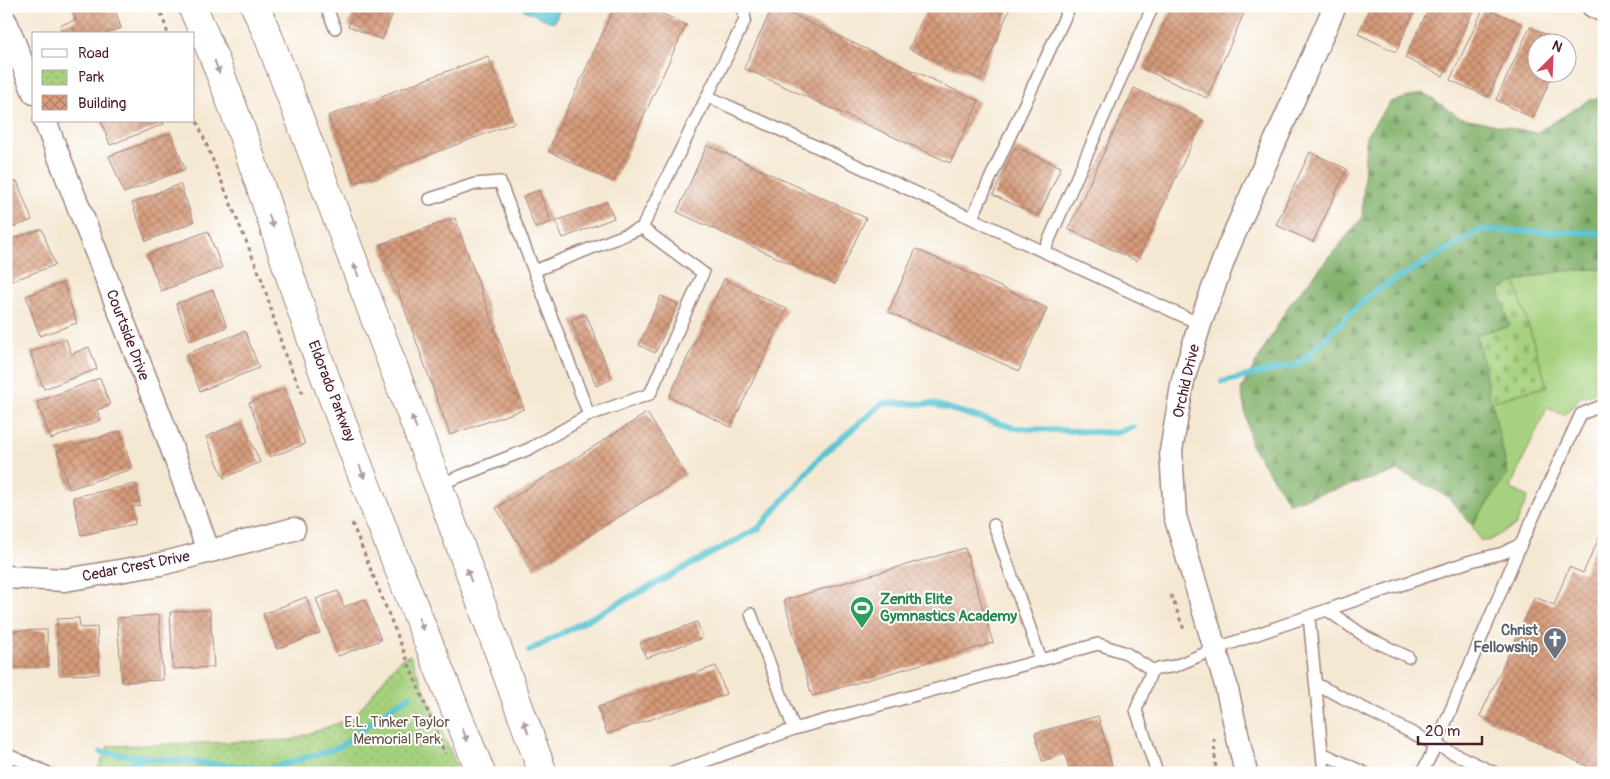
<svg xmlns="http://www.w3.org/2000/svg" width="1610" height="779" font-family="Pangolin,sans-serif">
	<defs>
		<pattern id="forest-firs" width="22" height="20" patternUnits="userSpaceOnUse" patternTransform="scale(1.25)"><rect width="22" height="20" fill="#84b36d"/><path d="M5 1l3.5 6h-7zM16 11l3.5 6h-7z" fill="#6e915a"/></pattern>
		<pattern id="cemetery-stones" width="16" height="16" patternUnits="userSpaceOnUse" patternTransform="scale(1.25)"><rect width="16" height="16" fill="#a6d17e"/><path d="M2 7V4a2 2 0 0 1 4 0v3zM10 15v-3a2 2 0 0 1 4 0v3z" fill="#90b36d"/></pattern>
		<pattern id="park-dots" width="8" height="8" patternUnits="userSpaceOnUse" patternTransform="scale(1.25)"><rect width="8" height="8" fill="#a6d17e"/><path d="M2 2h.1M6 6h.1" fill="none" stroke="#90b36d" stroke-width="1.8" stroke-linecap="round"/></pattern>
		<pattern id="building-cross-hatch" width="8" height="8" patternUnits="userSpaceOnUse" patternTransform="scale(1.25)"><rect width="8" height="8" fill="#d69b7a"/><path d="M0 0l8 8M0 8l8-8" fill="none" stroke="#b07e64"/></pattern>
	</defs>
	<rect width="100%" height="100%" fill="#fff"/>
	<filter id="ink" filterUnits="userSpaceOnUse"><feTurbulence type="fractalNoise" baseFrequency=".02" numOctaves="2"/><feDisplacementMap in="SourceGraphic" scale="10" xChannelSelector="R" yChannelSelector="G"/><feConvolveMatrix kernelMatrix="1 2 1 2 8 2 1 2 1" color-interpolation-filters="sRGB"/></filter>
	<filter id="wash" filterUnits="userSpaceOnUse"><feTurbulence type="fractalNoise" baseFrequency=".0096" numOctaves="4" result="noise"/><feDisplacementMap in="SourceGraphic" scale="20" xChannelSelector="R" yChannelSelector="G"/><feGaussianBlur stdDeviation="1.12" result="paint"/><feColorMatrix in="noise" values="0 0 0 0 0 0 0 0 0 0 0 0 0 0 0 0 0 1.4 0 .05"/><feComposite in="paint" operator="in"/></filter>
	<g filter="url(#wash)">
		<rect width="100%" height="100%" fill="#f5e8d3"/>
		<path fill="#a6d17e" stroke="#787854" d="M1604,269V390L1581,397L1564,415L1547,408L1510,488L1528,497L1516,525L1488,541L1480,540L1472,525L1508,474L1491,402L1547,386L1515,282L1563,270Z"/>
		<path fill="url(#forest-firs)" stroke="#67694c" d="M1424,93L1459,117L1536,133L1591,99L1604,98V269C1567,270 1532,272 1499,290L1511,326L1477,335L1508,474L1472,525L1447,496L1399,471L1289,503L1251,445L1241,389L1289,305L1362,218L1366,136L1390,102Z"/>
		<path fill="url(#cemetery-stones)" stroke="#787854" d="M1515,282L1547,386L1491,402L1477,334L1510,326L1499,290Z"/>
		<path fill="url(#park-dots)" stroke="#787854" d="M410,655L457,767L446,773H96L108,746L291,740L353,718L400,659Z"/>
		<path fill="#59c5d1" stroke="#52727e" d="M525,6H561L554,23L524,10Z"/>
		<g fill="none" stroke-linecap="round" stroke-linejoin="round">
			<path stroke="#59c5d1" stroke-width="6" d="M1222,382L1299,364L1369,295L1481,230L1604,233
				M529,651L759,528L822,455L883,403L933,404L1015,428L1116,433L1134,427
				M101,752L144,757
				M116,773L133,762L147,758L268,769L338,748L382,714L410,696"/>
		</g>
		<g id="blocks">
			<path fill="url(#building-cross-hatch)" d="M71,6H114L121,28L104,34H63L60,25L76,20Z
				M357,6H396L382,40L348,26Z
				M615,6H646L686,25L613,182L548,151Z
				M773,6L979,101L950,163L744,68Z
				M928,6H1011L980,79L909,49Z
				M1172,6H1247L1207,98L1143,69Z
				M1371,6H1417L1396,52L1358,34Z
				M1430,6H1475L1443,76L1405,58Z
				M1484,7L1522,24L1488,97L1450,80Z
				M1530,27L1562,42H1538V72H1554L1533,118L1496,100Z
				M488,56L514,123L354,183L328,116Z
				M1134,88L1203,120L1137,261L1068,229Z
				M101,121H163L164,124L110,145Z
				M171,133L185,169L124,193L109,156Z
				M6,138L10,148L6,149Z
				M707,145L866,218L835,284L677,212Z
				M1015,147L1061,167L1039,216L993,195Z
				M1310,152L1347,169L1313,242L1276,225Z
				M17,181L32,220L6,230V185Z
				M180,184L194,222L146,241L132,203Z
				M539,190L551,222L535,228L523,196Z
				M607,202L614,218L563,238L556,221Z
				M455,218L524,409L450,435L381,244Z
				M42,229L55,265L6,283V241Z
				M208,231L222,268L161,291L147,254Z
				M916,249L1047,308L1019,371L888,312Z
				M724,279L787,309L731,427L669,397Z
				M63,283L77,323L40,336L26,296Z
				M213,290L227,327L190,341L176,304Z
				M661,296L678,304L655,353L639,345Z
				M586,314L612,379L596,386L571,320Z
				M245,331L259,368L200,391L186,354Z
				M66,339L71,354L89,347L97,369L44,389L30,352Z
				M100,378L110,405L97,410L101,420L51,439L37,402Z
				M284,389L305,444L270,457L249,403Z
				M647,413L686,475L535,569L496,508Z
				M242,421L260,462L224,478L206,437Z
				M120,431L132,469L69,489L57,451Z
				M136,484L140,506L132,507L135,524L81,535L73,497Z
				M7,500L10,514L6,515V501Z
				M1604,527V773H1602L1480,716L1535,597L1554,605L1569,567L1583,573Z
				M965,548L993,643L812,696L784,600Z
				M338,591L344,607L365,599L381,640L338,656L316,599Z
				M306,597L320,633L277,649L263,614Z
				M210,610L214,667L173,669L170,612Z
				M159,615L163,680L122,682L117,618Z
				M79,618L80,628L97,627L99,674L59,675L57,619Z
				M697,622L703,638L646,658L640,643Z
				M47,630L48,667L8,668L6,631Z
				M716,666L726,694L607,734L598,707Z
				M1098,716L1114,773H1070L1065,754L1042,761L1035,733Z"/>
		</g>
	</g>
	<g filter="url(#ink)">
		<use href="#blocks" fill-opacity="0" stroke="#a0847f" stroke-width="1"/>
		<g fill="none" stroke-linecap="round" stroke-linejoin="round">
			<g stroke="#a0847f" stroke-width="14">
				<path id="lane" d="M326,6L335,28
					M709,97L1200,324
					M430,199L475,184L500,182L589,415
					M972,218L1070,6
					M1044,251L1153,6
					M534,271L642,228L745,20L743,6
					M438,485L529,449L589,415L650,394L703,273L642,228
					M994,525L1041,660L1098,644L1126,653L1152,670L1175,666L1215,649L1309,616L1471,561L1503,553L1521,544L1581,414L1604,405
					M1327,610L1366,637L1408,657
					M751,614L794,729
					M1309,616L1324,773
					M1152,670L1136,710L1157,773
					M1316,684L1436,745L1521,544
					M1322,753L1365,773
					M6,754L48,773
					M673,773L794,729L1041,660
					M1422,773L1436,745L1495,773"/>
			</g>
			<g stroke="#a0847f" stroke-width="25">
				<path id="street" d="M1593,6L1604,11
					M6,22L34,93
					M45,121L161,418L208,550
					M6,577L65,580L161,564L294,529
					M1246,773L1226,685L1175,516L1171,451L1183,380L1200,324L1228,248L1335,6"/>
			</g>
			<g stroke="#a0847f" stroke-width="30">
				<path id="primary" d="M192,6C244,121 277,244 320,363C370,500 426,637 481,773
					M255,6L269,38L438,485L543,773"/>
			</g>
			<path stroke="#a0847f" stroke-width="3" stroke-dasharray="4 4" stroke-linecap="butt" d="M159,6L168,34
				M194,114L262,280L286,358L304,396
				M352,523L445,754
				M1171,595L1185,632
				M1214,739L1216,773"/>
			<use href="#lane" stroke="#fff" stroke-width="11"/>
			<use href="#street" stroke="#fff" stroke-width="22"/>
			<use href="#primary" stroke="#fff" stroke-width="28"/>
		</g>
		<defs><path id="oneway-solid" d="M-6-.8H1V-3.2L6.5 0L1 3.2V.8H-6Z" transform="scale(1.25)"/></defs>
		<g fill="#ae9aa0">
			<use href="#oneway-solid" transform="translate(217 67) rotate(70)"/>
			<use href="#oneway-solid" transform="translate(271 221) rotate(71)"/>
			<use href="#oneway-solid" transform="translate(356 270) rotate(-111)"/>
			<use href="#oneway-solid" transform="translate(414 422) rotate(-111)"/>
			<use href="#oneway-solid" transform="translate(362 472) rotate(69)"/>
			<use href="#oneway-solid" transform="translate(469 575) rotate(-109)"/>
			<use href="#oneway-solid" transform="translate(421 624) rotate(69)"/>
			<use href="#oneway-solid" transform="translate(526 727) rotate(-110)"/>
			<use href="#oneway-solid" transform="translate(465 735) rotate(68)"/>
		</g>
	</g>
	<defs>
		<g id="stadium-pin" transform="scale(1.25)"><path d="M0 17L-7.5 6A9.5 9.5 0 1 1 7.5 6Z" fill="#2e9e5b" stroke="#fff"/><path d="M0-5a6.5 5 0 1 0 0 10a6.5 5 0 1 0 0-10ZM-3.5-1.8h7v3.6h-7Z" fill="#fff"/></g>
		<g id="church-pin" transform="scale(1.25)"><path d="M0 17L-7.5 6A9.5 9.5 0 1 1 7.5 6Z" fill="#6b7280" stroke="#fff"/><path d="M-1.2-6h2.4v3.5h3.3v2.4h-3.3V6h-2.4V-.1h-3.3v-2.4h3.3Z" fill="#fff"/></g>
	</defs>
	<g fill-rule="evenodd">
		<use href="#stadium-pin" x="862" y="608"/>
		<use href="#church-pin" x="1555" y="639"/>
	</g>
	<g text-anchor="middle" stroke-width="4" stroke-linejoin="round" paint-order="stroke">
		<g font-size="15" fill="#4a1f2b" stroke="#fff">
			<text transform="translate(128 335) rotate(69)" y="5">Courtside Drive</text>
			<text transform="translate(1186 381) rotate(-77)" y="5">Orchid Drive</text>
			<text transform="translate(332 391) rotate(69)" y="5">Eldorado Parkway</text>
			<text transform="translate(136 566) rotate(-11)" y="5">Cedar Crest Drive</text>
		</g>
		<g font-size="15" font-weight="bold" fill="#27864d" stroke="#fff" text-anchor="start">
			<text x="880" y="604">Zenith Elite<tspan x="880" dy="17">Gymnastics Academy</tspan></text>
		</g>
		<g font-size="15" font-weight="bold" fill="#5b616d" stroke="#fff" text-anchor="end">
			<text x="1538" y="635">Christ<tspan x="1538" dy="17">Fellowship</tspan></text>
		</g>
		<g font-size="15" fill="#665444" stroke="#fff">
			<text x="397" y="727">E.L. Tinker Taylor<tspan x="397" dy="17">Memorial Park</tspan></text>
		</g>
	</g>
	<rect width="1610" height="779" fill="none" stroke="#fff" stroke-width="25"/>
	<rect x="32" y="32" width="162" height="90" fill="#ffffff" stroke="#b7a5aa"/>
	<rect x="42" y="49" width="25" height="8" fill="#ffffff" stroke="#b7a5aa"/>
	<text x="78" y="58" font-size="15" fill="#4a1f2b">Road</text>
	<rect x="42" y="70" width="25" height="15" fill="url(#park-dots)" stroke="#b7a5aa"/>
	<text x="78" y="82" font-size="15" fill="#4a1f2b">Park</text>
	<rect x="42" y="95" width="25" height="15" fill="url(#building-cross-hatch)" stroke="#b7a5aa"/>
	<text x="78" y="108" font-size="15" fill="#4a1f2b">Building</text>
	<g transform="translate(1552 58) rotate(24)"><circle r="24" fill="#ffffff" stroke="#b7a5aa"/>
	<path d="M0-4L9 19L0 12L-9 19Z" fill="#d1495b"/>
	<text y="-8" font-size="14" font-weight="bold" text-anchor="middle" fill="#4a1f2b">N</text>
	</g>
	<path d="M1418 736v8h64v-8" fill="none" stroke="#4a1f2b" stroke-width="2.5"/>
	<text x="1425" y="736" font-size="15" fill="#4a1f2b" stroke="#ffffff" stroke-width="4" paint-order="stroke">20 m</text>
</svg>
